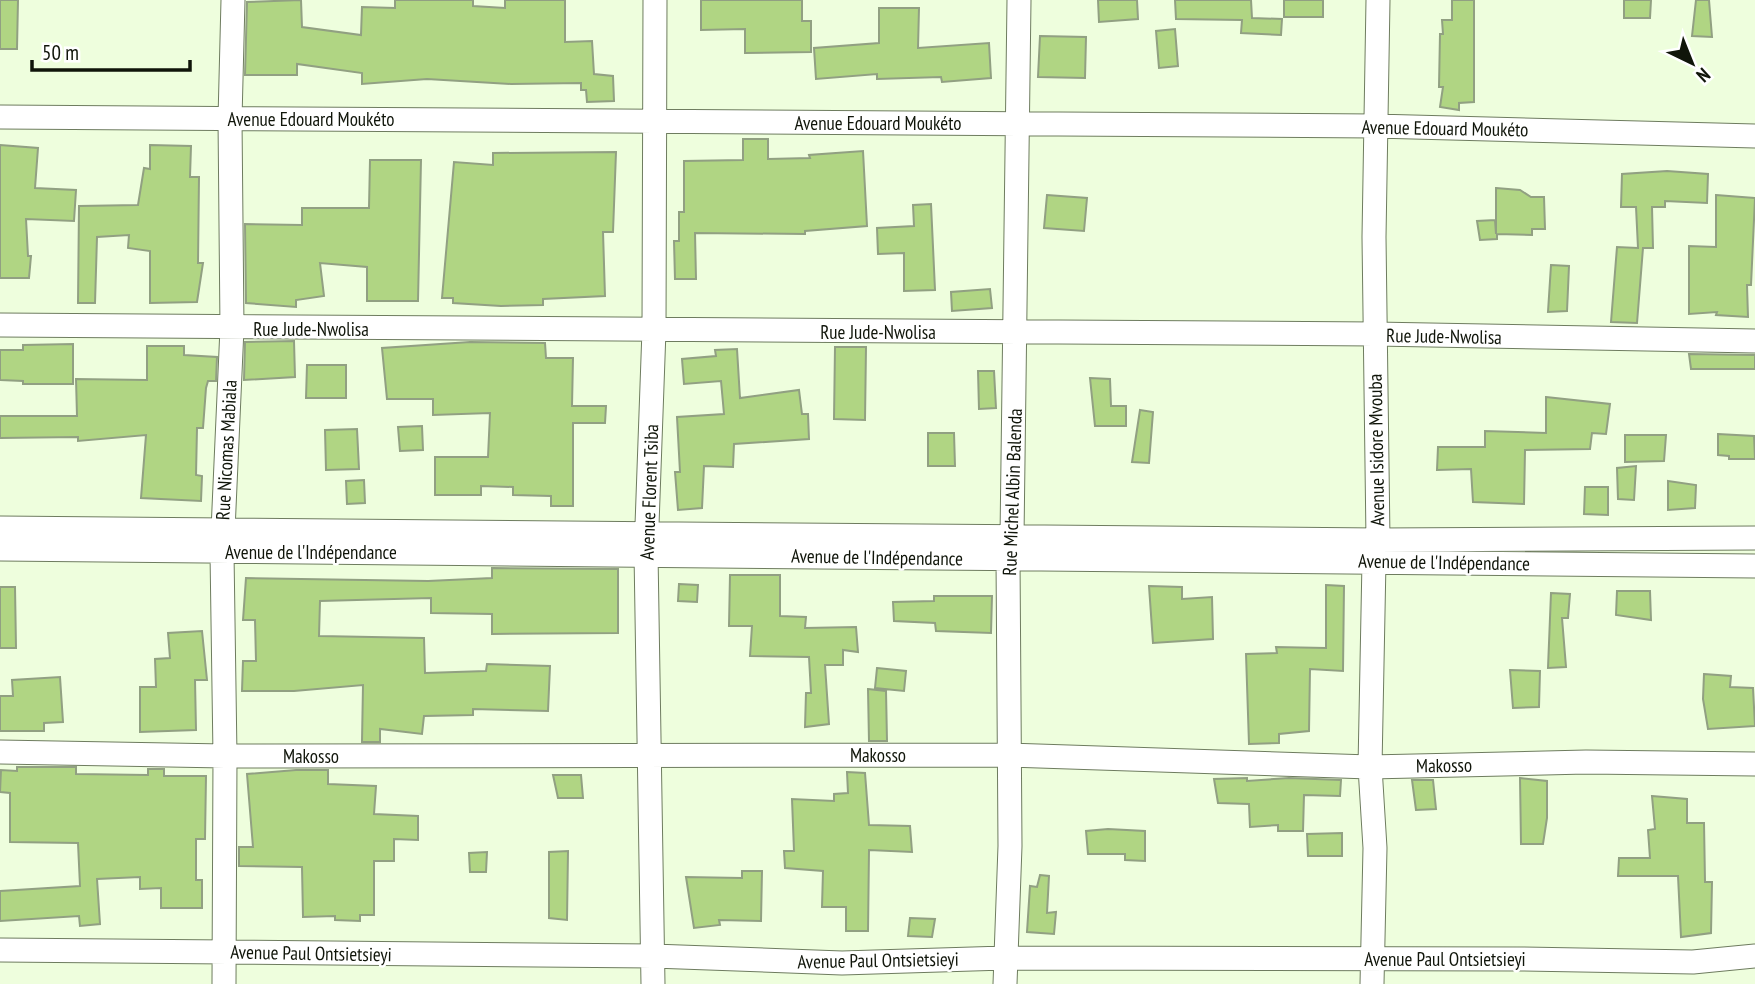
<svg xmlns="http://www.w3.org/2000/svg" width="1755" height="984" font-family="'PT Sans Narrow',sans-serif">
	<rect width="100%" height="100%" fill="#eefedd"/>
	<path fill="#b0d583" stroke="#91a082" stroke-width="2" d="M0,0H18L17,49H0Z
		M301,0L302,27L361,35L362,7L395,8V0H473V6L505,8V0H565V42L592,41L594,74L613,76L614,101L587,102L586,90H581V83L511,84L427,79L362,84V73L297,64V75H245L247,2Z
		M701,0H802V21H811V52L745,53V29L701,30Z
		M1098,0H1137L1138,19L1099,22Z
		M1175,0H1251L1252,18L1282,19L1281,35L1241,33L1242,20L1176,19Z
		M1284,0H1323V17H1284Z
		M1452,0H1474V102L1459,103V110L1440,107L1443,87H1439L1440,34H1443L1442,20H1452Z
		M1624,0H1651L1650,18H1624Z
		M1696,0H1709L1712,37L1692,36Z
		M879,8H919L918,48L989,43L991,78L942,82L941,77L877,79V74L816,79L814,48L879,43Z
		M1175,29L1178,66L1159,68L1156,31Z
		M1040,36L1086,37L1085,78L1038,77Z
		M743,139H768V159L810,158L809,155L863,151L867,226L805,231V234L695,233L696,279H675L674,241H679V212H684V161L743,160Z
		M0,145L38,148L35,188L76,190L74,221L26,219L28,256H31L29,278H0Z
		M150,145L191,146L190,177H199L198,263H203L197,302L150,303V251L128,248L129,235L97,237L95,303H78L79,206L138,205L144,168L150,169Z
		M616,152L613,232H603L605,296L543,299V305L501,306L453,303V298H442L454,162L493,165V153Z
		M370,160H421L418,301H367V267L320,263L324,296L296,300V307L246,303L245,224L302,225V208H369Z
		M1667,171L1708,174L1707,203L1665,201V207H1652L1653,248H1643L1637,323L1611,322L1617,247L1638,248L1636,207H1621L1622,174Z
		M1496,188L1520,190L1531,197H1544L1545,229H1532V235L1497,234V239L1480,240L1477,221L1495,220L1496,234Z
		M1047,195L1087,198L1084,231L1044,228Z
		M1716,195L1755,198L1751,285H1747L1748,317L1716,315L1717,312L1689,314V246L1716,247Z
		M931,204L935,290L904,291V253L878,254L877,228L914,226L913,205Z
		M1551,265L1569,266L1567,311L1548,312Z
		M990,289L992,308L952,311L951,292Z
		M294,341L295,377L244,380L245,342Z
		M470,342L545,343L546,358H573L572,406H606L605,423H573V506H551V496L513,495V487L481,486V495H435V457H488L490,413L433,415V399H387L382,348Z
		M73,344V384H23V381L0,380V350H23V345Z
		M147,346H184V355L217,357L216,381H208L206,388L203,428H197L196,475L202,476L201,501L141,498L146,435L78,441V437L0,438V416H77L76,379L147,380Z
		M835,347H866L865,420L834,419Z
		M737,349L740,398L799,390L802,414H808L809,439L734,444L733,467L704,466L702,508L678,510L675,472H680L677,417L724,414L721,381L684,384L682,359L716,356L715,350Z
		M1689,354L1755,355V369H1691Z
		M307,365H346V398H306Z
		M978,371H994L996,408L979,409Z
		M1090,378L1110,379L1111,406H1126V426H1095Z
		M1546,397L1610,404L1606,434L1592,433L1590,449L1525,450L1524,504L1473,502L1471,469L1437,470L1438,447H1485V431L1546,433Z
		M1140,410L1153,412L1149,463L1132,462Z
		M422,426L423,450L400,451L398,427Z
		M357,429L359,469L326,470L325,430Z
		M928,433H954L955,466H928Z
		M1718,434L1754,436L1755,459H1729V456L1718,455Z
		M1625,435H1666L1664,461L1625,462Z
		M1636,466L1634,500L1618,499L1617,468Z
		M364,480L365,503L347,504L346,481Z
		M1668,481L1696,485L1695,508L1668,510Z
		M1585,487H1608V515L1584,514Z
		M492,568L618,569V633L492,634V614L431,613V598L320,601L319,636L424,638L425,673L486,671L487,664L550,666L548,711L473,709V715L424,716L422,734L380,729V742H362L363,685L294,691H242L243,661H256L255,620H243L246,578L428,581L492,578Z
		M730,575H780V616L806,617L805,628L856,627L858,652L843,650V665H825L829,724L805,727L806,693H811L809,657L750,656L752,626H729Z
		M679,584L698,585L697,602L678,601Z
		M1326,585L1344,586L1343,671L1310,669L1309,731L1279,734V743L1249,744L1246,654L1277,653L1276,647L1326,648Z
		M1149,586L1182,587V599L1212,597L1213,639L1153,643Z
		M0,587H15L16,648H0Z
		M1617,591H1650L1651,620L1616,615Z
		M1551,593L1570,594L1568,618H1562L1566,667L1548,668Z
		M934,596H992L991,633L936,631L935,623L894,621L893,602L934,601Z
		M202,631L207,680H195L196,730L140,732V687H156L155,659L170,658L168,633Z
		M877,668L906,671L904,691L875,688Z
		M1510,670L1540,671L1539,707L1513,708Z
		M1704,674L1731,676L1730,687L1753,688L1755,726L1708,729L1703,699Z
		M60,677L63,722L44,723V731H0V696H13L12,680Z
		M868,689L886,691L887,741H869Z
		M17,767H76V774L148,775V769H164V776H206L205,839H196V880H202V908H161V888L140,889V877L97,879L100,924L80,926L79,916L0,921V891L80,886L78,843L10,842V793L0,792L1,770L17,771Z
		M296,770H328V784L376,786L374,814L418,816V840L394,839V861H374V915H360V921L335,920V916L303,917L302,867L239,866V847H253L247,774Z
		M847,772L865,773L869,825L910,826L912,852L869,850L868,931H846V907H822L823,871L785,868L784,851H794L792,799L834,801V794L848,793Z
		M553,775H581L583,798H558Z
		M1247,778V781L1289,778L1341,780L1340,796L1304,795L1303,831H1278V825L1250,827L1249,804L1218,803L1214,779Z
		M1520,778L1547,781V818L1543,844H1521Z
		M1412,780H1433L1436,809L1416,810Z
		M1652,796L1687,799V823H1704L1705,882H1712L1711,933L1681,937L1678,876H1618L1619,858H1650L1648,830L1655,829Z
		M1108,829L1145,831V861L1125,860V854H1088L1086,831Z
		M1342,833V856H1308L1307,834Z
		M568,851L567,920L549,918V852Z
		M487,852L486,872H470L469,853Z
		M742,871H762L761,921L719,920L720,925L694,928L686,877L742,878Z
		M1040,875L1049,876L1047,913L1056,912L1054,934L1027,932L1030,886L1037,887Z
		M910,918L935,919L932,937L908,936Z"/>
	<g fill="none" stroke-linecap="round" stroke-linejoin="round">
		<g stroke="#6e7c5f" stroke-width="25">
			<path id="minor" d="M0,117L1375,126L1755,136
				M0,325L1375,334L1755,341
				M0,528L1378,540L1755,538
				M0,549L1755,566
				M0,752L225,756L1009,755L1370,767L1586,762L1755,764
				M0,950L653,956L842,963L1005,958L1523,959L1693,962L1755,956
				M224,984L225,756L222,553L232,328L230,119L233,0
				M653,984L646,553L654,330L655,0
				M1005,984L1010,846L1008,558L1012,537L1019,0
				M1372,984L1375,848L1370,767L1374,561L1378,540L1374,237L1378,0"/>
		</g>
		<use href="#minor" stroke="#fff" stroke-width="23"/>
	</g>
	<g text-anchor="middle" stroke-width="5" stroke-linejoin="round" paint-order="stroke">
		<g font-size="19" fill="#10150a" stroke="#fff">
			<text x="311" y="126">Avenue Edouard Moukéto</text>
			<text x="878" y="130">Avenue Edouard Moukéto</text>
			<text transform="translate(1445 128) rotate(1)" y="7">Avenue Edouard Moukéto</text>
			<text x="311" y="336">Rue Jude-Nwolisa</text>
			<text x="878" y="339">Rue Jude-Nwolisa</text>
			<text transform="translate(1444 336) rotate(1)" y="7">Rue Jude-Nwolisa</text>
			<text transform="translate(226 450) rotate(-87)" y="7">Rue Nicomas Mabiala</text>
			<text transform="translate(1376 450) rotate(-91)" y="7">Avenue Isidore Mvouba</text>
			<text transform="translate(649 492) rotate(-88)" y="7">Avenue Florent Tsiba</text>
			<text transform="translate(1012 492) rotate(-88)" y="7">Rue Michel Albin Balenda</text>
			<text x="311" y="559">Avenue de l'Indépendance</text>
			<text transform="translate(877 557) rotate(1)" y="7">Avenue de l'Indépendance</text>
			<text transform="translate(1444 562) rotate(1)" y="7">Avenue de l'Indépendance</text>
			<text x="878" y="762">Makosso</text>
			<text x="311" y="763">Makosso</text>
			<text transform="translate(1444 765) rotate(-1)" y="7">Makosso</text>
			<text transform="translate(311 953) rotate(1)" y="7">Avenue Paul Ontsietsieyi</text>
			<text x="1445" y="966">Avenue Paul Ontsietsieyi</text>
			<text transform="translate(878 960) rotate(-1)" y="7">Avenue Paul Ontsietsieyi</text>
		</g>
	</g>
	<g transform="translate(1692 63) rotate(137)" stroke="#ffffff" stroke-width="5" paint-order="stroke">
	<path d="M0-5L12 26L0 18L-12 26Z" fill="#10150a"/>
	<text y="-10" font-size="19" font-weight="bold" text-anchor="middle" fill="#10150a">N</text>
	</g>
	<path d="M32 60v10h158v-10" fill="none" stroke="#10150a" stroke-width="3.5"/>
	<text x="42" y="60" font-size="21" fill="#10150a" stroke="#ffffff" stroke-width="5" paint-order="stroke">50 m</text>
</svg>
